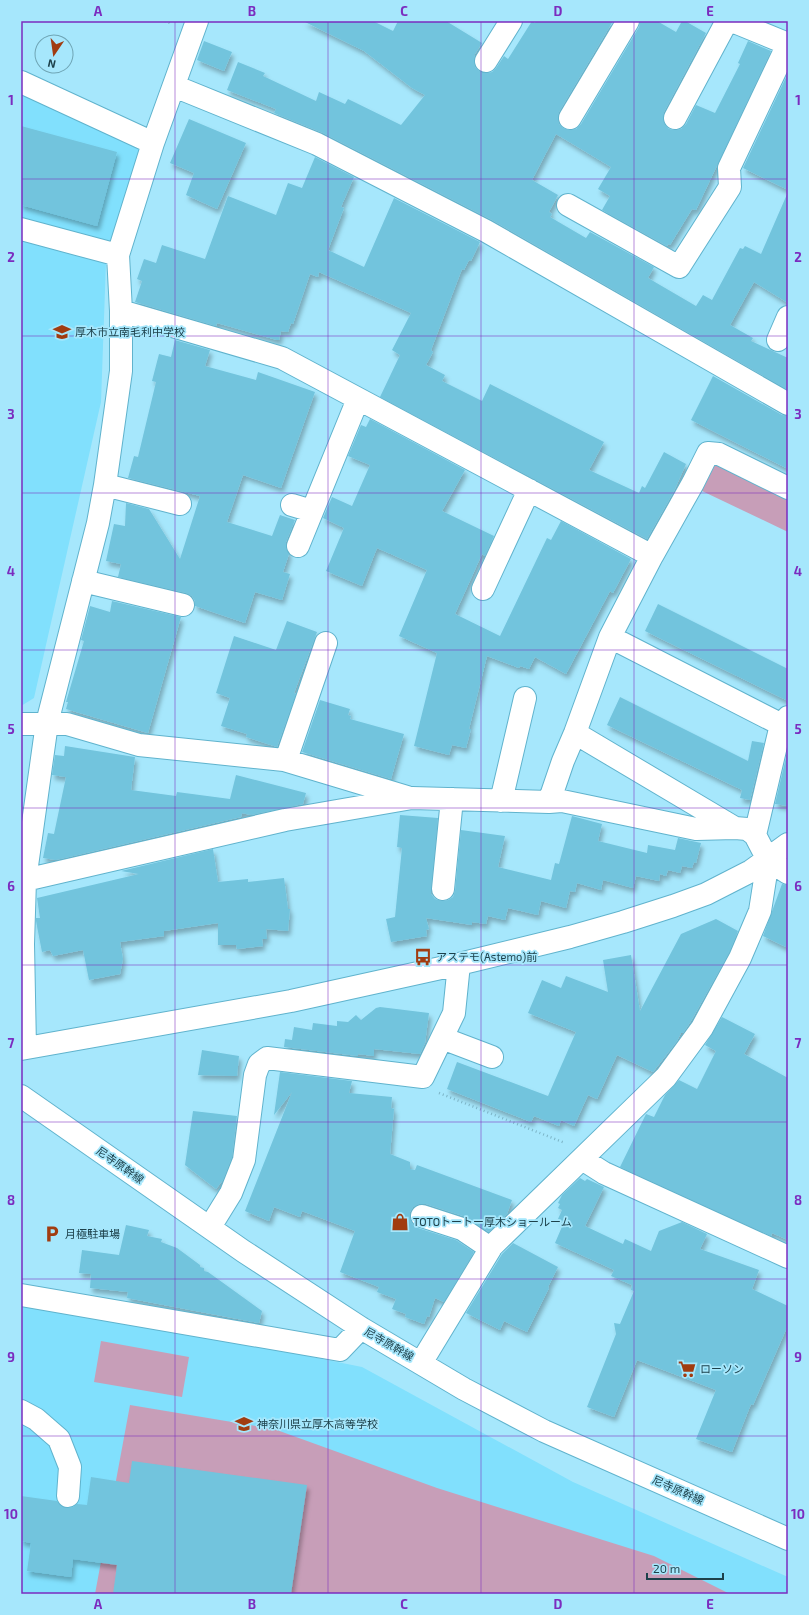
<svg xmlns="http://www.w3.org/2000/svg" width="809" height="1615" font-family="'Exo 2','Noto Sans JP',sans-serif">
	<defs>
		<filter id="shadow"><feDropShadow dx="2.5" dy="4.5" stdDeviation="2" flood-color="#0004"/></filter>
	</defs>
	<rect width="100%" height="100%" fill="#a6e7fc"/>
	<path fill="#81e0fd" d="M21,89L142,145L106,262L101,402L34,698L21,706Z
		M21,1298L362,1367L573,1482L788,1577V1594H21Z"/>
	<path fill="#c79eb8" d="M715,458L788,492V532L700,490Z
		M101,1341L189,1357L182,1397L94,1382Z
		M130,1405L274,1429L437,1488L654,1556L730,1594H95Z"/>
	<path fill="#72c4dd" filter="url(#shadow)" d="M303,21H373L393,31L398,21H446L482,43L475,54L474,61L475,67L479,71L486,73L492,72L496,68L504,56L508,59L532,21L535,23L536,21H613L559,112L558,118L559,124L563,128L569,130L576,129L581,124L639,27L640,21H657L676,32L682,21H685L706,33L664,112L663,119L665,125L669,129L675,130L681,129L686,124L696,105L715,113L740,64L738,63L748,41L771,51L696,210L692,209L670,245L668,244L667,246L602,210L610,196L598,189L611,167L556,134L532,180L558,195L549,212L552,214L550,217L586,238L590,232L654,267L648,278L696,306L703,295L712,300L740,248L743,249L745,246L761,254L788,192V303L754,282L730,325L753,338L751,341L788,358V390L492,220L323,133L274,113L276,109L227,90L238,62L265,73L263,76L316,101L319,92L345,104L348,99L401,125L425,95L412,88L364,51Z
		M204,41L232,52L224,71L197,60Z
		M788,73V190L743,168Z
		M189,119L246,143L217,209L186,195L194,173L170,163Z
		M21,126L117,152L97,226L21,205Z
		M315,157L354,177L341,207L344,208L328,250L364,267L394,198L480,242L471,261L469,260L464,270L462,269L431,350L433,352L426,365L445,375L442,381L482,401L490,384L604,442L589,470L639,493L642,486L645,488L664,452L686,464L674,491L647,539L380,397L400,355L392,350L411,313L319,272L318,277L310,274L293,324L291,323L288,332L281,331L279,340H277L217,323L216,326L135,302L142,281L137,279L144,259L156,263L162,245L205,259L228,196L276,215L288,183L302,188Z
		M175,340L210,350L205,366L256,380L258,372L315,392L281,488L243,475L227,522L272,536L280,515L295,520L286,542V548L289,554L283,572L290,574L282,600L255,592L245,623L195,606V601L192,596L186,593L118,577L121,564L106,561L114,524L125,526L126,503L149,509L180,559L200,496L128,478L134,456L138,457L156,382L152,381L159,354L171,357Z
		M713,376L782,415L788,416V469L691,420Z
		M370,419L465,470L442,511L494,536L485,556L482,554L455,614L500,636L547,538L551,540L561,521L631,559L613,593L610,591L566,674L535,657L529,669L520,666L519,668L487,656L469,729H471L466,748L452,745L449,755L414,746L437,653L399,636L427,570L377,548L362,586L326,571L344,528L323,518L332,497L352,506L370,465L348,456L361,425L366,427Z
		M112,601L181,617L148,733L66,709L68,702H66L84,641L81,640L90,606L110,612Z
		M658,604L788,669V701L645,631Z
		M287,621L317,632L294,693L296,694L277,747L246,737L247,734L221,726L230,698L216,693L234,636L276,650Z
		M620,697L748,761L752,741L764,743L750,800L740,798L742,790L607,725Z
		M320,700L350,709L348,715L351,716L350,719L404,734L391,779L302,752Z
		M65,746L135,757L131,790L176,796L177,792L230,799L236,775L306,793L303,804L251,815L242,813L241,817L56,860L43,858L48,833L54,834L66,777L52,775L55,755L64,756Z
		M788,749V806L775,804Z
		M400,815L438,818L431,888V894L435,899L442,901L448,900L453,897L455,891L461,830L505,836L498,867L551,880L555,863L559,864L572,816L602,824L598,841L647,853L648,845L675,850L678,838L701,843L696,863L694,862L692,868L682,866L680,873L668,870L666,876L660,874L659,881L636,876L633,888L603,880L601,890L577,883L575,892L570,891L566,908L541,901L538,915L508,908L505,920L488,916L486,924L472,922V925L426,918L429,929L426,930L427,936L391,942L386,919L395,917L402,848L397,847Z
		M213,849L218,882L248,879V882L284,878L288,909H290L288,931L266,929L267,939H262L263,946L237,949L236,945H218V923L164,931V936L120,942L123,959L120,974L89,980L83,950L53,956L50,950L42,952L36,921V918H40L37,898L139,874L121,871Z
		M782,884L788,885V948L763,936Z
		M716,919L738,931L729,953L691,1021L683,1033H681L677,1041L653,1072L617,1055L597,1099L588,1095L574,1126L561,1120L559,1126L534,1116L531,1122L447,1089L457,1062L548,1096L576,1032L528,1013L542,980L561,988L566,976L608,992L603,960L631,955L640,1011L681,934Z
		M380,1007L429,1013L425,1043L420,1054L374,1049V1056L358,1054V1056L284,1047L285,1039L292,1040L294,1027L312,1030L313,1023L337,1026V1021L348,1022L356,1015L361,1020L376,1008Z
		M722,1017L755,1034L744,1054L788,1078V1240L772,1233L771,1236L620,1167L646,1114L654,1117L665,1095L679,1080L697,1089L716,1051L705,1045Z
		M202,1050L239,1056L237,1076L198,1075Z
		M280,1072L352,1081L349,1093L392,1097L391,1108L394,1109L390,1154L410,1162V1169L415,1170L417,1165L512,1200L507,1214L489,1232L466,1217L426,1204H419L413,1207L410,1212V1218L413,1225L418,1228L456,1240L474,1252L444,1302L435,1298L429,1317L427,1316L424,1324L405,1317L406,1314L392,1309L396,1299L377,1292L379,1287L340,1272L355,1231L302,1211L300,1217L274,1207L269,1221L245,1211L292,1092L274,1115Z
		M193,1111L237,1116L232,1157L223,1180L216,1189L185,1165Z
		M580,1178L585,1181L587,1179L604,1187L585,1226L623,1244L625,1239L651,1251L659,1231L682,1222L707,1234L700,1249L759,1270L752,1289L788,1306V1325L753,1405L751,1404L732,1452L696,1439L716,1390L637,1360L614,1417L587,1407L616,1334L614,1323L620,1324L634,1291L631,1290L632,1285L611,1276L614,1270L555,1243L564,1222L558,1219L562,1210L558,1208L560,1204L558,1203L562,1195Z
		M126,1225L149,1230L147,1236L162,1239L161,1242L177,1248L200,1265V1267L204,1268V1271L208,1272L262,1311L259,1323L127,1298L128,1292L90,1288L91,1274L79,1273L82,1250L119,1255Z
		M513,1243L558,1267L548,1287L549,1288L527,1332L504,1321L500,1330L466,1313L502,1254Z
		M132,1461L307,1485L291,1594H113L117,1565L73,1559L71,1577L27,1571L31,1543L21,1541V1496L57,1501L61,1506L67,1508L73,1507L77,1504L87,1505L91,1477L129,1483Z"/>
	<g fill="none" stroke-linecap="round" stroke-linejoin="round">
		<g stroke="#60b3cd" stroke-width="24">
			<path id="minor" d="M732,21L788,44
				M486,61L511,21
				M21,82L153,143
				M174,86L317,144L486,231L788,404
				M570,118L628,21
				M675,118L727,21
				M568,205L679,267L730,187L729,168L788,44
				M21,229L118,255
				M121,311L282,358L652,556
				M778,340L788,317
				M105,485L180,504
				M292,505L312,511
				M298,546L358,399
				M83,581L183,605
				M483,589L529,490
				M610,637L782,725
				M21,724H67L139,745L284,760L407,797
				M575,733L735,828
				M286,760L326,643
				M501,801L525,698
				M549,802L563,761L575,733L610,637L652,556L693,483L708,453L719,454L788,488
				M755,835L779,733L788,717
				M25,880L285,820L412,798L549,802L562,801L696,829L735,828L747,829L755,835L768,860L788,873
				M443,889L452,799
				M442,1038L492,1057
				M25,1048L23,944L25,880L47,723L98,523L105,485L121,371V311L118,255L153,143L197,21
				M21,1049L291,1001L459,964L570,937L623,922L673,906L706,894L751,871L788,844
				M21,1096L243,1251L361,1328L464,1389L544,1431L788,1539
				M582,1159L604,1173L788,1257
				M422,1216L462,1229L490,1248
				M210,1227L231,1193L244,1160L255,1075L259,1064L267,1058L423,1077L454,1013L459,964
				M21,1295L340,1350L361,1328
				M421,1363L492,1246L666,1077L702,1028L740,958L760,911L768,860
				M21,1411L36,1419L59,1439L70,1467L68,1496"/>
		</g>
		<path stroke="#7cb4c6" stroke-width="2.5" stroke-dasharray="1 3" stroke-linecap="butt" d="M165,21L172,24
			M439,1093L565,1143"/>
		<use href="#minor" stroke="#fff" stroke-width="22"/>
	</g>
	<path fill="none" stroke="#7b2cbf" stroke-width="1" stroke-opacity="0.55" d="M175,21V1594M328,21V1594M481,21V1594M634,21V1594M21,179H788M21,336H788M21,493H788M21,650H788M21,808H788M21,965H788M21,1122H788M21,1279H788M21,1436H788"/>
	<defs>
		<g id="school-bare" transform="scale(1.38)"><path d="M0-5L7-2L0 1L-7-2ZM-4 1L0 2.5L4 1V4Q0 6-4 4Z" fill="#a13c10" stroke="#a6e7fc" stroke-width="2.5" paint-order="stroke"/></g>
		<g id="bus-bare" transform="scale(1.38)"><path d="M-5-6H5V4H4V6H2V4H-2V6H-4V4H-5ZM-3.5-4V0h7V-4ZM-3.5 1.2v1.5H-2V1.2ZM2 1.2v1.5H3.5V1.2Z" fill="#a13c10" stroke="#a6e7fc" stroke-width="2.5" paint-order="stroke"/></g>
		<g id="shop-bare" transform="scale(1.38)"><path d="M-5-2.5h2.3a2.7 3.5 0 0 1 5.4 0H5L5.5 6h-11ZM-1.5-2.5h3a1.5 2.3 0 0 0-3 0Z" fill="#a13c10" stroke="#a6e7fc" stroke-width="2.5" paint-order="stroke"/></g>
		<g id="parking-bare" transform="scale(1.38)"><path d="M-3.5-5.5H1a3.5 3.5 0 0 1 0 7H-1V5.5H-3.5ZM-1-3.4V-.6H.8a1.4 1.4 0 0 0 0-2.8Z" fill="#a13c10" stroke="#a6e7fc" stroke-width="2.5" paint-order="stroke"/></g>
		<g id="supermarket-bare" transform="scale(1.38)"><path d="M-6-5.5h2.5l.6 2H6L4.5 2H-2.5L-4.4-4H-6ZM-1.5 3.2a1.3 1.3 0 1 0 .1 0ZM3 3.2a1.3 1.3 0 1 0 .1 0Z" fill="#a13c10" stroke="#a6e7fc" stroke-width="2.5" paint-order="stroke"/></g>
	</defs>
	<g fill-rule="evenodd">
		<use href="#school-bare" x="62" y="332"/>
		<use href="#bus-bare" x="423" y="957"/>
		<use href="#shop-bare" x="400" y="1222"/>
		<use href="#parking-bare" x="52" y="1234"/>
		<use href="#supermarket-bare" x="687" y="1369"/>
		<use href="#school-bare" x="244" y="1424"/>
	</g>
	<g text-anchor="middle" stroke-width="3.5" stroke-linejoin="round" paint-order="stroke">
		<g font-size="11" fill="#1d414b" stroke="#a6e7fc" text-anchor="start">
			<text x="75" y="336">厚木市立南毛利中学校</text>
			<text x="436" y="961">アステモ(Astemo)前</text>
			<text x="413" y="1226">TOTOトートー厚木ショールーム</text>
			<text x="65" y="1238">月極駐車場</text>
			<text x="700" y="1373">ローソン</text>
			<text x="257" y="1428">神奈川県立厚木高等学校</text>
		</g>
		<g font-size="11" fill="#1d414b" stroke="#a6e7fc">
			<text transform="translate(120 1165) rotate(35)" y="4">尼寺原幹線</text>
			<text transform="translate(389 1344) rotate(30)" y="4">尼寺原幹線</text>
			<text transform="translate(678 1490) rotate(24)" y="4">尼寺原幹線</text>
		</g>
	</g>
	<rect width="809" height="1615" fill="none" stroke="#a6e7fc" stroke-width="44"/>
	<g transform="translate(54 54) rotate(193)"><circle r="19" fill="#a6e7fc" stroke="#6fa5b5"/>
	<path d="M0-3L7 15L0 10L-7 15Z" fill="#a13c10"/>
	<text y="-6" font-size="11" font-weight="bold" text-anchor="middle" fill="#1d414b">N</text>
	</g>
	<path d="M647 1573v6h76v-6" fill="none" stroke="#1d414b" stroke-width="2"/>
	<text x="653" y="1573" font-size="12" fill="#1d414b" stroke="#a6e7fc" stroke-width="3" paint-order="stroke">20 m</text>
	<rect x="22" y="22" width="765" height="1571" fill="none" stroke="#7b2cbf" stroke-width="1.5"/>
	<g font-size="13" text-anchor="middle" font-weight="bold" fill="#7b2cbf">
		<text x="98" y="16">A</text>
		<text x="252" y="16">B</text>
		<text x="404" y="16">C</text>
		<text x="558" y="16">D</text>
		<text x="710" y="16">E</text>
		<text x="11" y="105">1</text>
		<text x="798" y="105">1</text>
		<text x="11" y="262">2</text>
		<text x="798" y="262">2</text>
		<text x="11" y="419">3</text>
		<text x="798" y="419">3</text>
		<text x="11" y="576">4</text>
		<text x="798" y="576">4</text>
		<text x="11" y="734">5</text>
		<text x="798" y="734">5</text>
		<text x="11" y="891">6</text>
		<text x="798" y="891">6</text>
		<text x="11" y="1048">7</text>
		<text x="798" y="1048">7</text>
		<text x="11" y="1205">8</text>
		<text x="798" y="1205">8</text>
		<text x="11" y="1362">9</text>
		<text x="798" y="1362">9</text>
		<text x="11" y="1519">10</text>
		<text x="798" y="1519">10</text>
		<text x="98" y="1609">A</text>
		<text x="252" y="1609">B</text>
		<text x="404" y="1609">C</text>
		<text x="558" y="1609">D</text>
		<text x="710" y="1609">E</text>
	</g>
</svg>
